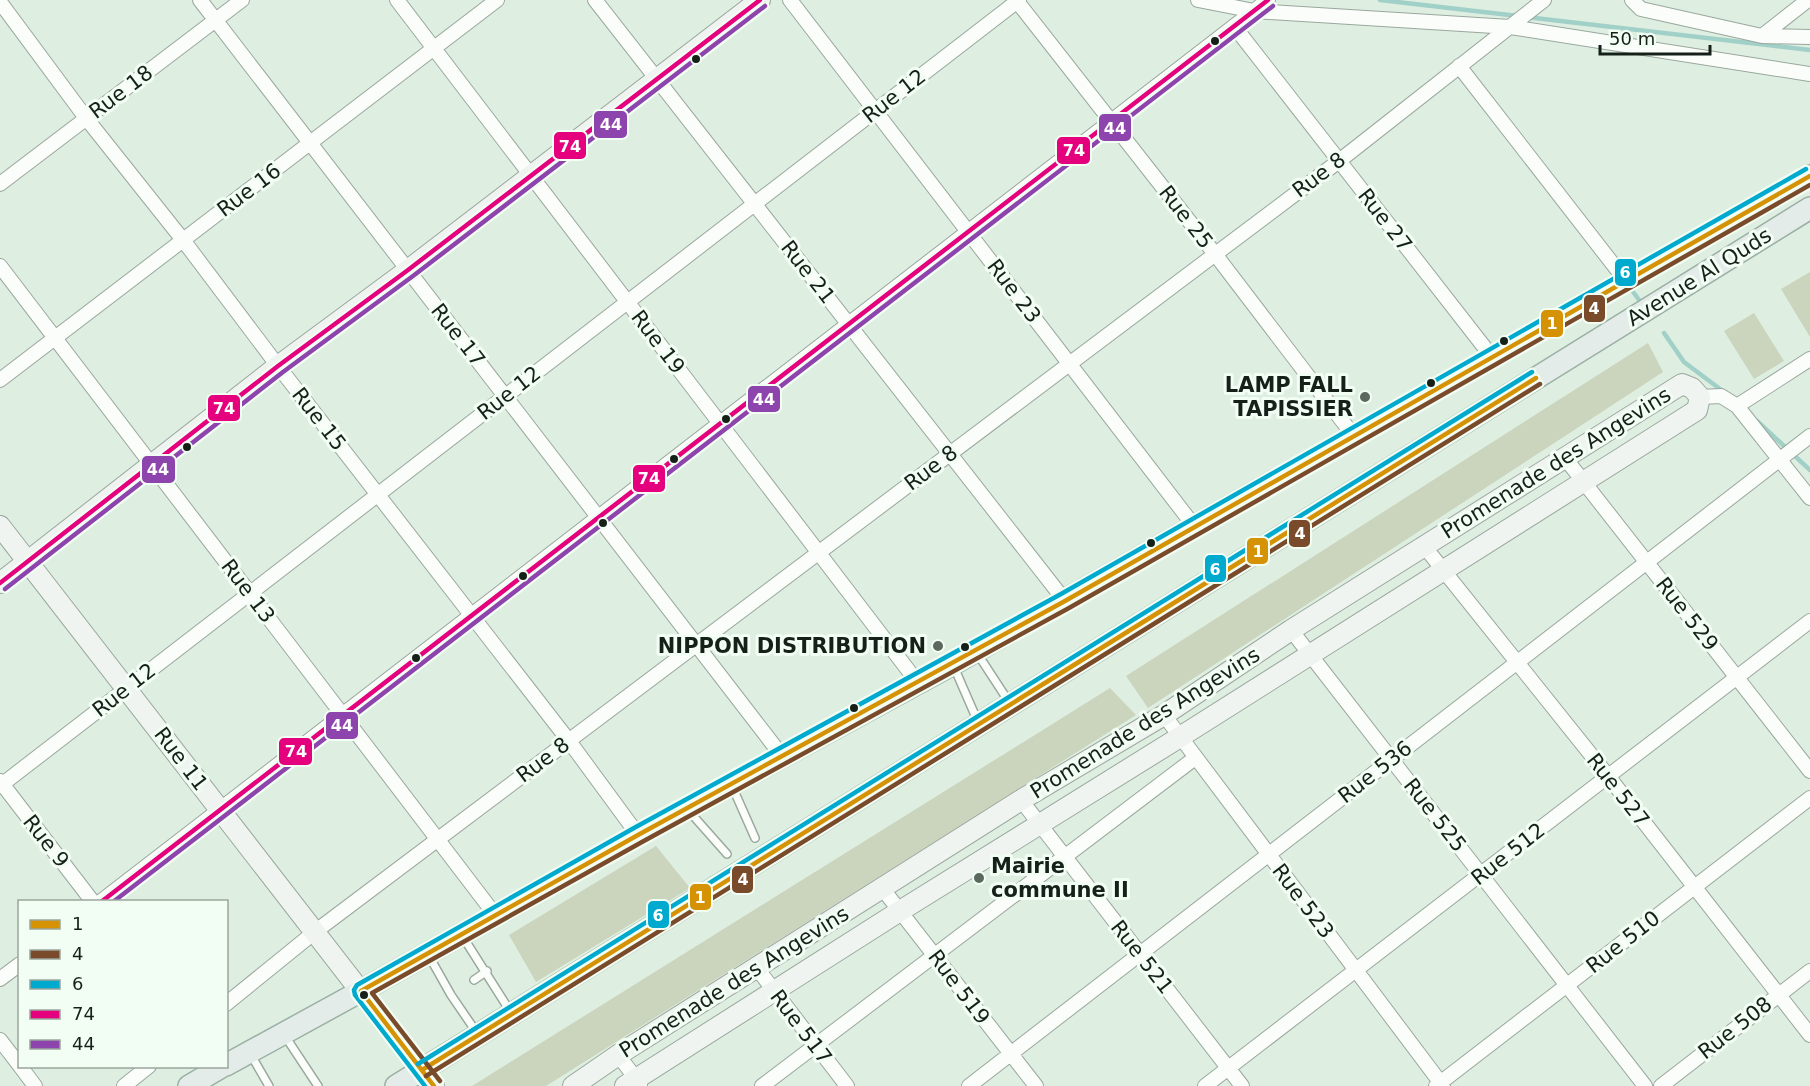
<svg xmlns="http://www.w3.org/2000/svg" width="1810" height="1086" font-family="'DejaVu Sans',sans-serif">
	<rect width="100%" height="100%" fill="#deefe1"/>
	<path fill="#cbd4bd" d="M1810,272V337L1781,289Z
		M1754,313L1784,361L1754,379L1724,331Z
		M1648,343L1663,372L1148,708L1126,676Z
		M1110,688L1136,715L546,1086H472Z
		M656,846L690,888L536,982L509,935Z"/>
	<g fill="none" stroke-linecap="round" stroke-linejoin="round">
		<path stroke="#a1d0c8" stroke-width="4.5" d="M1380,0L1518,16
			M1526,17L1810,50
			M1631,289L1642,304
			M1664,333L1684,362L1724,392
			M1757,421L1810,470"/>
		<g stroke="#9aa79d" stroke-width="10">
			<path id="lane" d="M977,653L1009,702
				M954,667L978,722
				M732,786L755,838
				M688,810L727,854
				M463,937L510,1011
				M429,956L451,995L477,1033
				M474,980L487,971
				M285,1036L318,1086
				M251,1055L269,1086"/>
		</g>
		<g stroke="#9aa79d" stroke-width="16">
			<path id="street" d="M200,0L782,756
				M397,0L918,683
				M595,0L1065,601
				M790,0L1194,526
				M1016,0L1215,254L1353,435
				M1198,0L1254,11L1510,27L1810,74
				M1632,0L1641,9L1762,36L1810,37
				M0,2L86,118L183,240L278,366L569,741L638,835
				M1234,26L1492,357
				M1762,36L1808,0
				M1459,66L1626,281
				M0,184L242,0
				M0,266L496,916
				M0,380L497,0
				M1700,397L1721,396L1737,406L1810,498
				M1737,406L1810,359
				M1565,458L1810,771
				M1424,546L1608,776L1810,1035
				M1291,630L1645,1086
				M1164,715L1443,1086
				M0,781L93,902
				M0,786L1019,0
				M1021,800L1242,1086
				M882,888L1036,1086
				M100,902L1268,0
				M756,967L847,1086
				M0,979L20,964
				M226,1004L316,931L1339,161L1544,0
				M0,1040L20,1066
				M618,1055L640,1084
				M20,1066L35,1086
				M124,1086L149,1066
				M762,1086L1195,758
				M969,1086L1810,436
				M1205,1086L1810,621
				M1436,1086L1810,798
				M1661,1086L1810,971"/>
		</g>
		<g stroke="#9aa79d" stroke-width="22">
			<path id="secondary" d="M0,526L434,1086
				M0,583L278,366L408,270L760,0
				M573,1086L618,1055L1021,800L1164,715L1291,630L1682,384L1692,388L1700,397L1697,410L1180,737L900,911L625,1086"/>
		</g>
		<g stroke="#9bb0a5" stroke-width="24">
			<path id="primary" d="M226,1065L361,991L638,835L953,664L1810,176
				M189,1086L223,1066
				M396,1086L1810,208"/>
		</g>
		<use href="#lane" stroke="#fafdfa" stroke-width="7"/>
		<use href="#street" stroke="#fafdfa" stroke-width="14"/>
		<use href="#secondary" stroke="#eff4f1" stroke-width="20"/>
		<use href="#primary" stroke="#e3ece8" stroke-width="21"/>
		<g stroke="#f2fdf4" stroke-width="9">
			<path id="bus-1" d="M422,1070L1536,378
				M434,1086L361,991L638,835L1065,601L1810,176"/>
		</g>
		<g stroke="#f2fdf4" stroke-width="9">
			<path id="bus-2" d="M426,1076L1540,384
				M440,1081L372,993L642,842L1069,608L1810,185"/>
		</g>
		<g stroke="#f2fdf4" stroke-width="9">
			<path id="bus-3" d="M418,1064L1532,372
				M425,1086L355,995L354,990L357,985L634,828L1061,594L1806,169"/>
		</g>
		<g stroke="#f2fdf4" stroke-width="9">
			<path id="bus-4" d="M0,583L278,366L408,270L760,0
				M101,902L1268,0"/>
		</g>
		<g stroke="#f2fdf4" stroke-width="9">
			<path id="bus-5" d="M5,589L283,372L413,276L765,6
				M113,902L1273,6"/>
		</g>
		<use href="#bus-1" stroke="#d59204" stroke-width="4.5"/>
		<use href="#bus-2" stroke="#7a4b2a" stroke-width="4.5"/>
		<use href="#bus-3" stroke="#00a9ce" stroke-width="4.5"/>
		<use href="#bus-4" stroke="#e5007d" stroke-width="4.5"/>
		<use href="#bus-5" stroke="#8e44ad" stroke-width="4.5"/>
	</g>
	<g fill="#152018" stroke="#f2fdf4" stroke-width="2">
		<circle cx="1215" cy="41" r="5"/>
		<circle cx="696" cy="59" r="5"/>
		<circle cx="1504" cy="341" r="5"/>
		<circle cx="1431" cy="383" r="5"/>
		<circle cx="726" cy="419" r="5"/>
		<circle cx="187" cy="447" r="5"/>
		<circle cx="674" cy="459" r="5"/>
		<circle cx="603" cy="523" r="5"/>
		<circle cx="1151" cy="543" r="5"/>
		<circle cx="523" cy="576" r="5"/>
		<circle cx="965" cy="647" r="5"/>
		<circle cx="416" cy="658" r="5"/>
		<circle cx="854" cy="708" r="5"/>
		<circle cx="364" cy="995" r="5"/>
	</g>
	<g fill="#5b685e" stroke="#f2fdf4" stroke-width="2">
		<circle cx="1365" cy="397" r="6"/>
		<circle cx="938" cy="646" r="6"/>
		<circle cx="979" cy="878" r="6"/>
	</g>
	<g text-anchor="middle" stroke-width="6" stroke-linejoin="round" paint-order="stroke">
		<g font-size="21" fill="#152018" stroke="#f2fdf4">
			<text transform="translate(121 92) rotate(-37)" y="7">Rue 18</text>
			<text transform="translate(894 96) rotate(-38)" y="7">Rue 12</text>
			<text transform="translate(1319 175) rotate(-37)" y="7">Rue 8</text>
			<text transform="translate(249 190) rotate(-37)" y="7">Rue 16</text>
			<text transform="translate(1186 217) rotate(52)" y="7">Rue 25</text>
			<text transform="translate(1385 220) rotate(52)" y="7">Rue 27</text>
			<text transform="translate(808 272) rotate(52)" y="7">Rue 21</text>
			<text transform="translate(1699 277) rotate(-32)" y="7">Avenue Al Quds</text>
			<text transform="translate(1014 291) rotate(53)" y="7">Rue 23</text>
			<text transform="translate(458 335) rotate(52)" y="7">Rue 17</text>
			<text transform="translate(658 342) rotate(53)" y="7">Rue 19</text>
			<text transform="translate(509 393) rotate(-38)" y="7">Rue 12</text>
			<text transform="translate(319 419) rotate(52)" y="7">Rue 15</text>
			<text transform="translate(1556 463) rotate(-32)" y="7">Promenade des Angevins</text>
			<text transform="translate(931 468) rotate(-37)" y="7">Rue 8</text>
			<text transform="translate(248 591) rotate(53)" y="7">Rue 13</text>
			<text transform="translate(1687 614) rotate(52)" y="7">Rue 529</text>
			<text transform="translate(124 690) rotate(-38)" y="7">Rue 12</text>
			<text transform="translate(1145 723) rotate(-32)" y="7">Promenade des Angevins</text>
			<text transform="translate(181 759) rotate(53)" y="7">Rue 11</text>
			<text transform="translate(543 760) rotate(-37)" y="7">Rue 8</text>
			<text transform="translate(1375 772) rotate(-38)" y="7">Rue 536</text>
			<text transform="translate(1618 790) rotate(52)" y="7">Rue 527</text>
			<text transform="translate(1435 815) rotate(52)" y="7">Rue 525</text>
			<text transform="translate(46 841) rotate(52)" y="7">Rue 9</text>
			<text transform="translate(1508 854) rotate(-38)" y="7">Rue 512</text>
			<text transform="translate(1303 901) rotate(53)" y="7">Rue 523</text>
			<text transform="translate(1623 942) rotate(-38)" y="7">Rue 510</text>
			<text transform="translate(1142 957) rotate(52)" y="7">Rue 521</text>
			<text transform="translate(734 982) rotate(-32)" y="7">Promenade des Angevins</text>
			<text transform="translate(959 987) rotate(53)" y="7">Rue 519</text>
			<text transform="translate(801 1027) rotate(53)" y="7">Rue 517</text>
			<text transform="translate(1735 1028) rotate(-38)" y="7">Rue 508</text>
		</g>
		<g font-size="21" font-weight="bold" fill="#152018" stroke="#f2fdf4" text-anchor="end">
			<text x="1353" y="392">LAMP FALL<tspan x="1353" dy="24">TAPISSIER</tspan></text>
			<text x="926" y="653">NIPPON DISTRIBUTION</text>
			<text x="991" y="873" text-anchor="start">Mairie<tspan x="991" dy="24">commune II</tspan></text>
		</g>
	</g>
	<g stroke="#f2fdf4" stroke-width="2">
		<rect x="593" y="110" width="35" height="29" rx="6" fill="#8e44ad"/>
		<rect x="1098" y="113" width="34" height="29" rx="6" fill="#8e44ad"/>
		<rect x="553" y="131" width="34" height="29" rx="6" fill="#e5007d"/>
		<rect x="1056" y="136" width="35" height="29" rx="6" fill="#e5007d"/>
		<rect x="1614" y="258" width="23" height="29" rx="6" fill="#00a9ce"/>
		<rect x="1583" y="294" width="23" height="29" rx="6" fill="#7a4b2a"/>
		<rect x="1540" y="309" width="24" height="29" rx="6" fill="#d59204"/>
		<rect x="747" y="385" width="34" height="28" rx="6" fill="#8e44ad"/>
		<rect x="207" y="394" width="34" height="28" rx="6" fill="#e5007d"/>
		<rect x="141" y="455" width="35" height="29" rx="6" fill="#8e44ad"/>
		<rect x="632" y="464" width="34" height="29" rx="6" fill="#e5007d"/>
		<rect x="1288" y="519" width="23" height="29" rx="6" fill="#7a4b2a"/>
		<rect x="1246" y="537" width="23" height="28" rx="6" fill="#d59204"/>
		<rect x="1204" y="554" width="23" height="29" rx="6" fill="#00a9ce"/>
		<rect x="325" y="711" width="34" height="29" rx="6" fill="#8e44ad"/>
		<rect x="278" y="737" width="35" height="29" rx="6" fill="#e5007d"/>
		<rect x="731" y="865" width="23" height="29" rx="6" fill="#7a4b2a"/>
		<rect x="689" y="883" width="23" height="28" rx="6" fill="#d59204"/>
		<rect x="647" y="900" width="23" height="29" rx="6" fill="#00a9ce"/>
	</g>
	<g font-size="16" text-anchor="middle" font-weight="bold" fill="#fff">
		<text x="611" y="130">44</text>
		<text x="1115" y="134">44</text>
		<text x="570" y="152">74</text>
		<text x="1074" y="156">74</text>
		<text x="1625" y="278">6</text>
		<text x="1594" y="314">4</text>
		<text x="1552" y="329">1</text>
		<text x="764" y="405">44</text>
		<text x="224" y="414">74</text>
		<text x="158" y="475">44</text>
		<text x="649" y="484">74</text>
		<text x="1300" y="539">4</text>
		<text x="1258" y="557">1</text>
		<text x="1215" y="575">6</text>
		<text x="342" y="731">44</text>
		<text x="296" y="757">74</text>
		<text x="743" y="885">4</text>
		<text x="700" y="903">1</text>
		<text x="658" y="921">6</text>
	</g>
	<rect x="18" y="900" width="210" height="168" fill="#f2fdf4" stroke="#9aa59c" stroke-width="1.5"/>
	<rect x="30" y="920" width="30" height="9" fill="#d59204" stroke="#9aa59c" stroke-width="1.5"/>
	<text x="72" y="930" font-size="18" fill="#152018">1</text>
	<rect x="30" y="950" width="30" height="9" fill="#7a4b2a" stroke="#9aa59c" stroke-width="1.5"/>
	<text x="72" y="960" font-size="18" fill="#152018">4</text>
	<rect x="30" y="980" width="30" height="9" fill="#00a9ce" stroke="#9aa59c" stroke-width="1.5"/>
	<text x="72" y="990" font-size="18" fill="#152018">6</text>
	<rect x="30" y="1010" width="30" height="9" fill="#e5007d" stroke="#9aa59c" stroke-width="1.5"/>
	<text x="72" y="1020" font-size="18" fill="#152018">74</text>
	<rect x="30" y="1040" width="30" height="9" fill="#8e44ad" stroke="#9aa59c" stroke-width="1.5"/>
	<text x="72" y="1050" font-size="18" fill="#152018">44</text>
	<path d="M1600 45v9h110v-9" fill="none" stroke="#152018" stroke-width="3"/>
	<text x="1609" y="45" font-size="18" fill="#152018" stroke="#f2fdf4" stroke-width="4.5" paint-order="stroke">50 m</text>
</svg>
